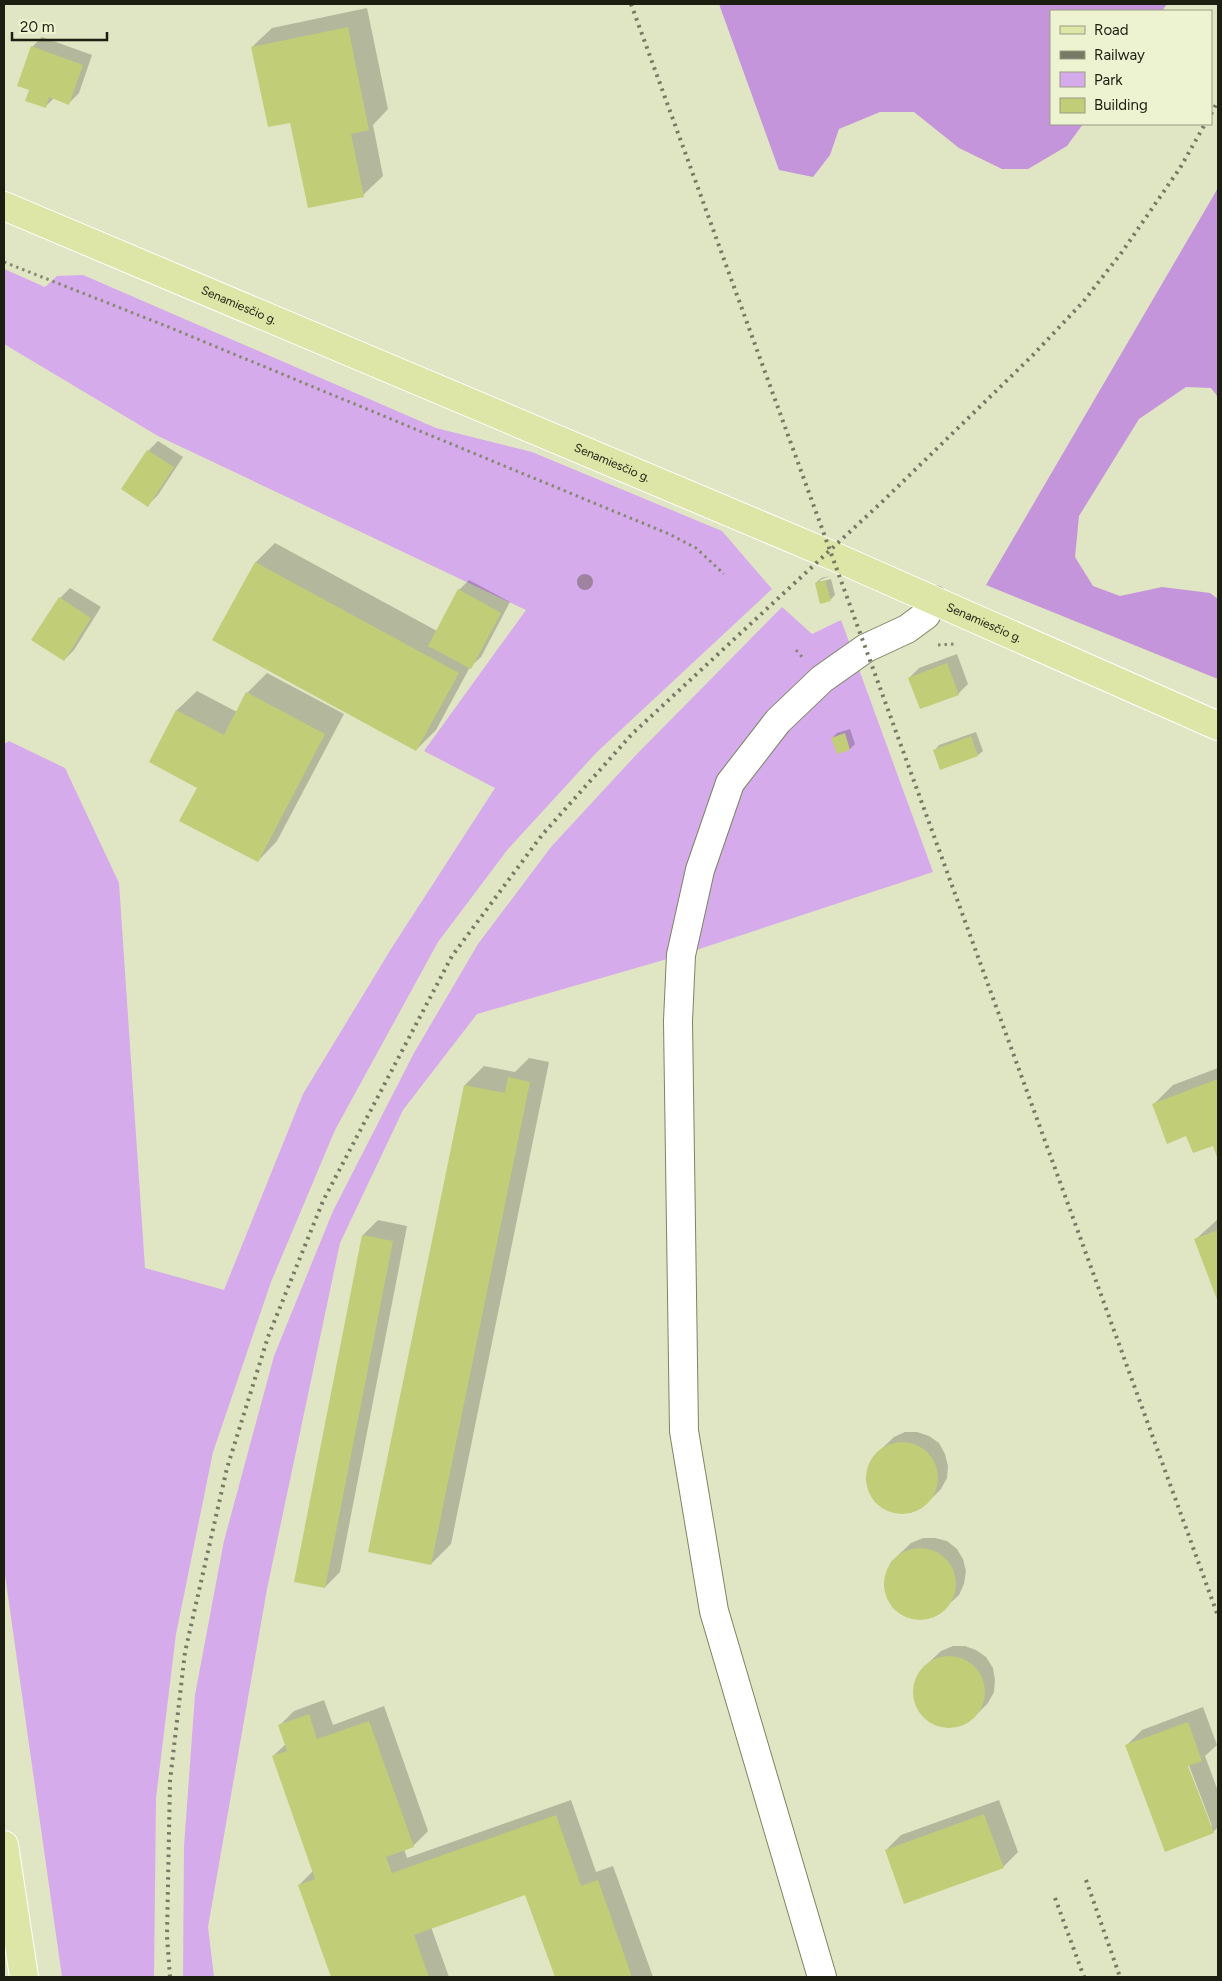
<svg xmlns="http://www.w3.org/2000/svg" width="1222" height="1981" font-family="Figtree,sans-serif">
	<rect width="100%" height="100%" fill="#e0e5c4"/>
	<path fill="#d6abeb" d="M4,269L45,287L57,276L83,275L436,428L532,452L722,531L772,589L596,753L508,849L438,942L335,1130L271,1282L213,1452L176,1634L156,1798L154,1977H62L4,1568V744L9,741L65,768L119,883L145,1268L224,1290L303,1094L391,949L495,788L424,751L526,610L158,436L4,344Z
		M782,607L812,634L841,620L933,872L681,955L477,1014L403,1110L340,1243L267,1589L208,1927L214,1977H183L184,1846L195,1695L224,1541L274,1356L333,1211L414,1053L478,944L551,847L635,756Z"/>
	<path fill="#c495da" d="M719,4H1167L1162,11H1051V124H1083L1067,146L1028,169H1002L959,148L914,112H880L839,129L830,155L813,177L779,170Z
		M1218,188V397L1211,388L1186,387L1139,419L1079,516L1075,557L1093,586L1120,596L1162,587L1210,593L1218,599V679L986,585Z"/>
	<path fill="#0003" fill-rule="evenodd" d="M367,8L388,109L373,125L383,176L363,195L291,121L252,47L272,28Z
		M42,37L92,55L79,93L69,103L54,98L45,107L31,89L32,47Z
		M158,441L183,457L158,495L148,505V451Z
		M275,543L437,631L459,590L469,580L510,602L481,657L470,667L436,730L416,750L213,640L256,562Z
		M830,576L820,580V582L831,579L835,595L830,600L816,583L821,578Z
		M70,588L101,607L74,650L64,660L60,598Z
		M957,654L968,684L958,694L909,678L919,668Z
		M267,673L344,714L277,841L258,861L198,787L150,762L177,710L197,691L237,712L247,693Z
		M850,729L855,744L850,749L837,753L832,738L837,733Z
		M976,732L983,751L978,755L941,768L935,750L939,745Z
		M529,1058L549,1062L451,1544L431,1564L465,1085L484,1066L515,1072Z
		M1218,1068V1157L1213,1144L1187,1135L1154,1104L1173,1085Z
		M1218,1219V1299L1196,1239Z
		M378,1220L407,1226L340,1572L325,1587L363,1235Z
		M905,1432H917L929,1436L939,1443L945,1454L948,1466L947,1478L941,1489L930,1500L921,1508L910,1513H897L885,1509L875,1502L869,1492L866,1479L868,1467L874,1456L894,1437Z
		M923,1538H935L947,1541L957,1549L963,1559L966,1571L964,1584L959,1595L948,1605L938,1614L927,1618L915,1619L903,1615L893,1608L887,1597L884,1585L891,1562L911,1543Z
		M953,1646H965L976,1650L986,1657L993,1668L995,1680L994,1692L988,1703L977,1714L968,1722L956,1727H944L933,1724L923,1716L916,1705L914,1693L915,1681L921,1670L941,1651Z
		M324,1700L333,1725L384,1706L428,1831L413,1846L404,1849L407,1858L571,1800L596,1872L613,1866L653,1977H556L526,1893L431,1927L449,1977H332L299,1885L313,1871L273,1756L286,1744L279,1726L294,1711Z
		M1203,1707L1217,1745L1205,1756L1218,1791V1827L1213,1832L1126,1746L1142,1730ZM1187,1760L1212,1826H1210L1185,1761Z
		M999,1800L1018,1852L1003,1867L886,1850L901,1835Z"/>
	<path fill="#c2cd78" d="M348,27L369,130L351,134L364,197L308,208L290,123L268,127L251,47Z
		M31,46L83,65L69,105L49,97L46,108L25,101L29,90L17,86Z
		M147,450L174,467L148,507L121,489Z
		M255,562L459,673L416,751L212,640Z
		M825,580L831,601L820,604L815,583Z
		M458,589L501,613L471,669L428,646Z
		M59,597L91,618L64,661L31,640Z
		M947,663L959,695L920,709L908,678Z
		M246,692L325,734L258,862L179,821L197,788L149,762L176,710L224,735Z
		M845,733L850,750L837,754L831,738Z
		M971,736L978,756L940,770L933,750Z
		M508,1077L530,1082L431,1565L368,1552L464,1085L505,1093Z
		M1218,1079V1160L1213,1146L1193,1153L1186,1136L1167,1144L1152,1104Z
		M1218,1230V1302L1194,1239Z
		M362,1235L393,1241L325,1588L294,1582Z
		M866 1478a36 36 0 1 1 72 0a36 36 0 1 1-72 0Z
		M884 1584a36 36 0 1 1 72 0a36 36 0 1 1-72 0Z
		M913 1692a36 36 0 1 1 72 0a36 36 0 1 1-72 0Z
		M309,1714L317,1739L369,1721L414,1847L386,1857L392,1873L556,1815L581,1886L598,1880L632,1977H555L525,1895L414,1935L429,1977H331L298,1885L315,1879L272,1756L287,1751L278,1725Z
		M1188,1722L1202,1761L1188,1766L1214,1833L1165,1852L1125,1745Z
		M984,1814L1004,1868L904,1904L885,1850Z"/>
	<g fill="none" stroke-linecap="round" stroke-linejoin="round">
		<g stroke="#7f8465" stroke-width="30">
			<path id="street" d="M822,1977L714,1611L684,1431L678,1021L681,955L700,870L730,783L778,721L822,679L866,648L907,629L926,615L934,600"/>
		</g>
		<g stroke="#fff" stroke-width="30">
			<g id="primary">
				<path id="s1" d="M4,206L831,555L1218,726"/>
				<path d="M4,1845L24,1977"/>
			</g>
		</g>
		<path stroke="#868972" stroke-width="3" stroke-dasharray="2.5 4" stroke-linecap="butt" d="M4,262L166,326L669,534L696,548L724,574
			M938,645L954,644
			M796,650L803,658"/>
		<use href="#street" stroke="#fff" stroke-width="28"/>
		<use href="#primary" stroke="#dde5a7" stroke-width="28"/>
		<path stroke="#767963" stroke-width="4" stroke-dasharray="2.5 5" stroke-linecap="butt" d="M631,4L1218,1616
			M1211,114L1218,101
			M1086,1880L1120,1977
			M1055,1898L1084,1977
			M170,1977L167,1936L170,1781L185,1652L227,1468L268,1337L323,1201L452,956L542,835L632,734L883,501L1032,356L1083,302L1122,252L1180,168L1205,124"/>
	</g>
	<circle fill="#9f82a0" cx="585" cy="582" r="8"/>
	<g text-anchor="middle" stroke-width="4" stroke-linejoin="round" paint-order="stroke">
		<g font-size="12" fill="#1c1e11" stroke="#edf2d1">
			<text dy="4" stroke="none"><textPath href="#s1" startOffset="255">Senamiesčio g.</textPath></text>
			<text dy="4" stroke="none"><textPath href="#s1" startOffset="660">Senamiesčio g.</textPath></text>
			<text dy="4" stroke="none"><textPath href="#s1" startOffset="1065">Senamiesčio g.</textPath></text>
		</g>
	</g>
	<rect width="1222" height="1981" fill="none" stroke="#1c1e11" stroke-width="10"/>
	<rect x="1050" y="10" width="162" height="115" fill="#edf2d1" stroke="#999d84"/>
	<rect x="1060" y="26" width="25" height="8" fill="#dde5a7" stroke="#999d84"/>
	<text x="1094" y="35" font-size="15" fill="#1c1e11">Road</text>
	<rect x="1060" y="51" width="25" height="8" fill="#767963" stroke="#999d84"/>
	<text x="1094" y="60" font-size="15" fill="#1c1e11">Railway</text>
	<rect x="1060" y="72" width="25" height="15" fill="#d6abeb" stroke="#999d84"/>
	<text x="1094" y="85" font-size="15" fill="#1c1e11">Park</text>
	<rect x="1060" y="98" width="25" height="15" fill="#c2cd78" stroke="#999d84"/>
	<text x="1094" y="110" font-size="15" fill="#1c1e11">Building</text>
	<path d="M12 32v8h95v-8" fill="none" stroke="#1c1e11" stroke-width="2.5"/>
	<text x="20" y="32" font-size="15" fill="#1c1e11" stroke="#edf2d1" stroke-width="4" paint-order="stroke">20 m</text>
</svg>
